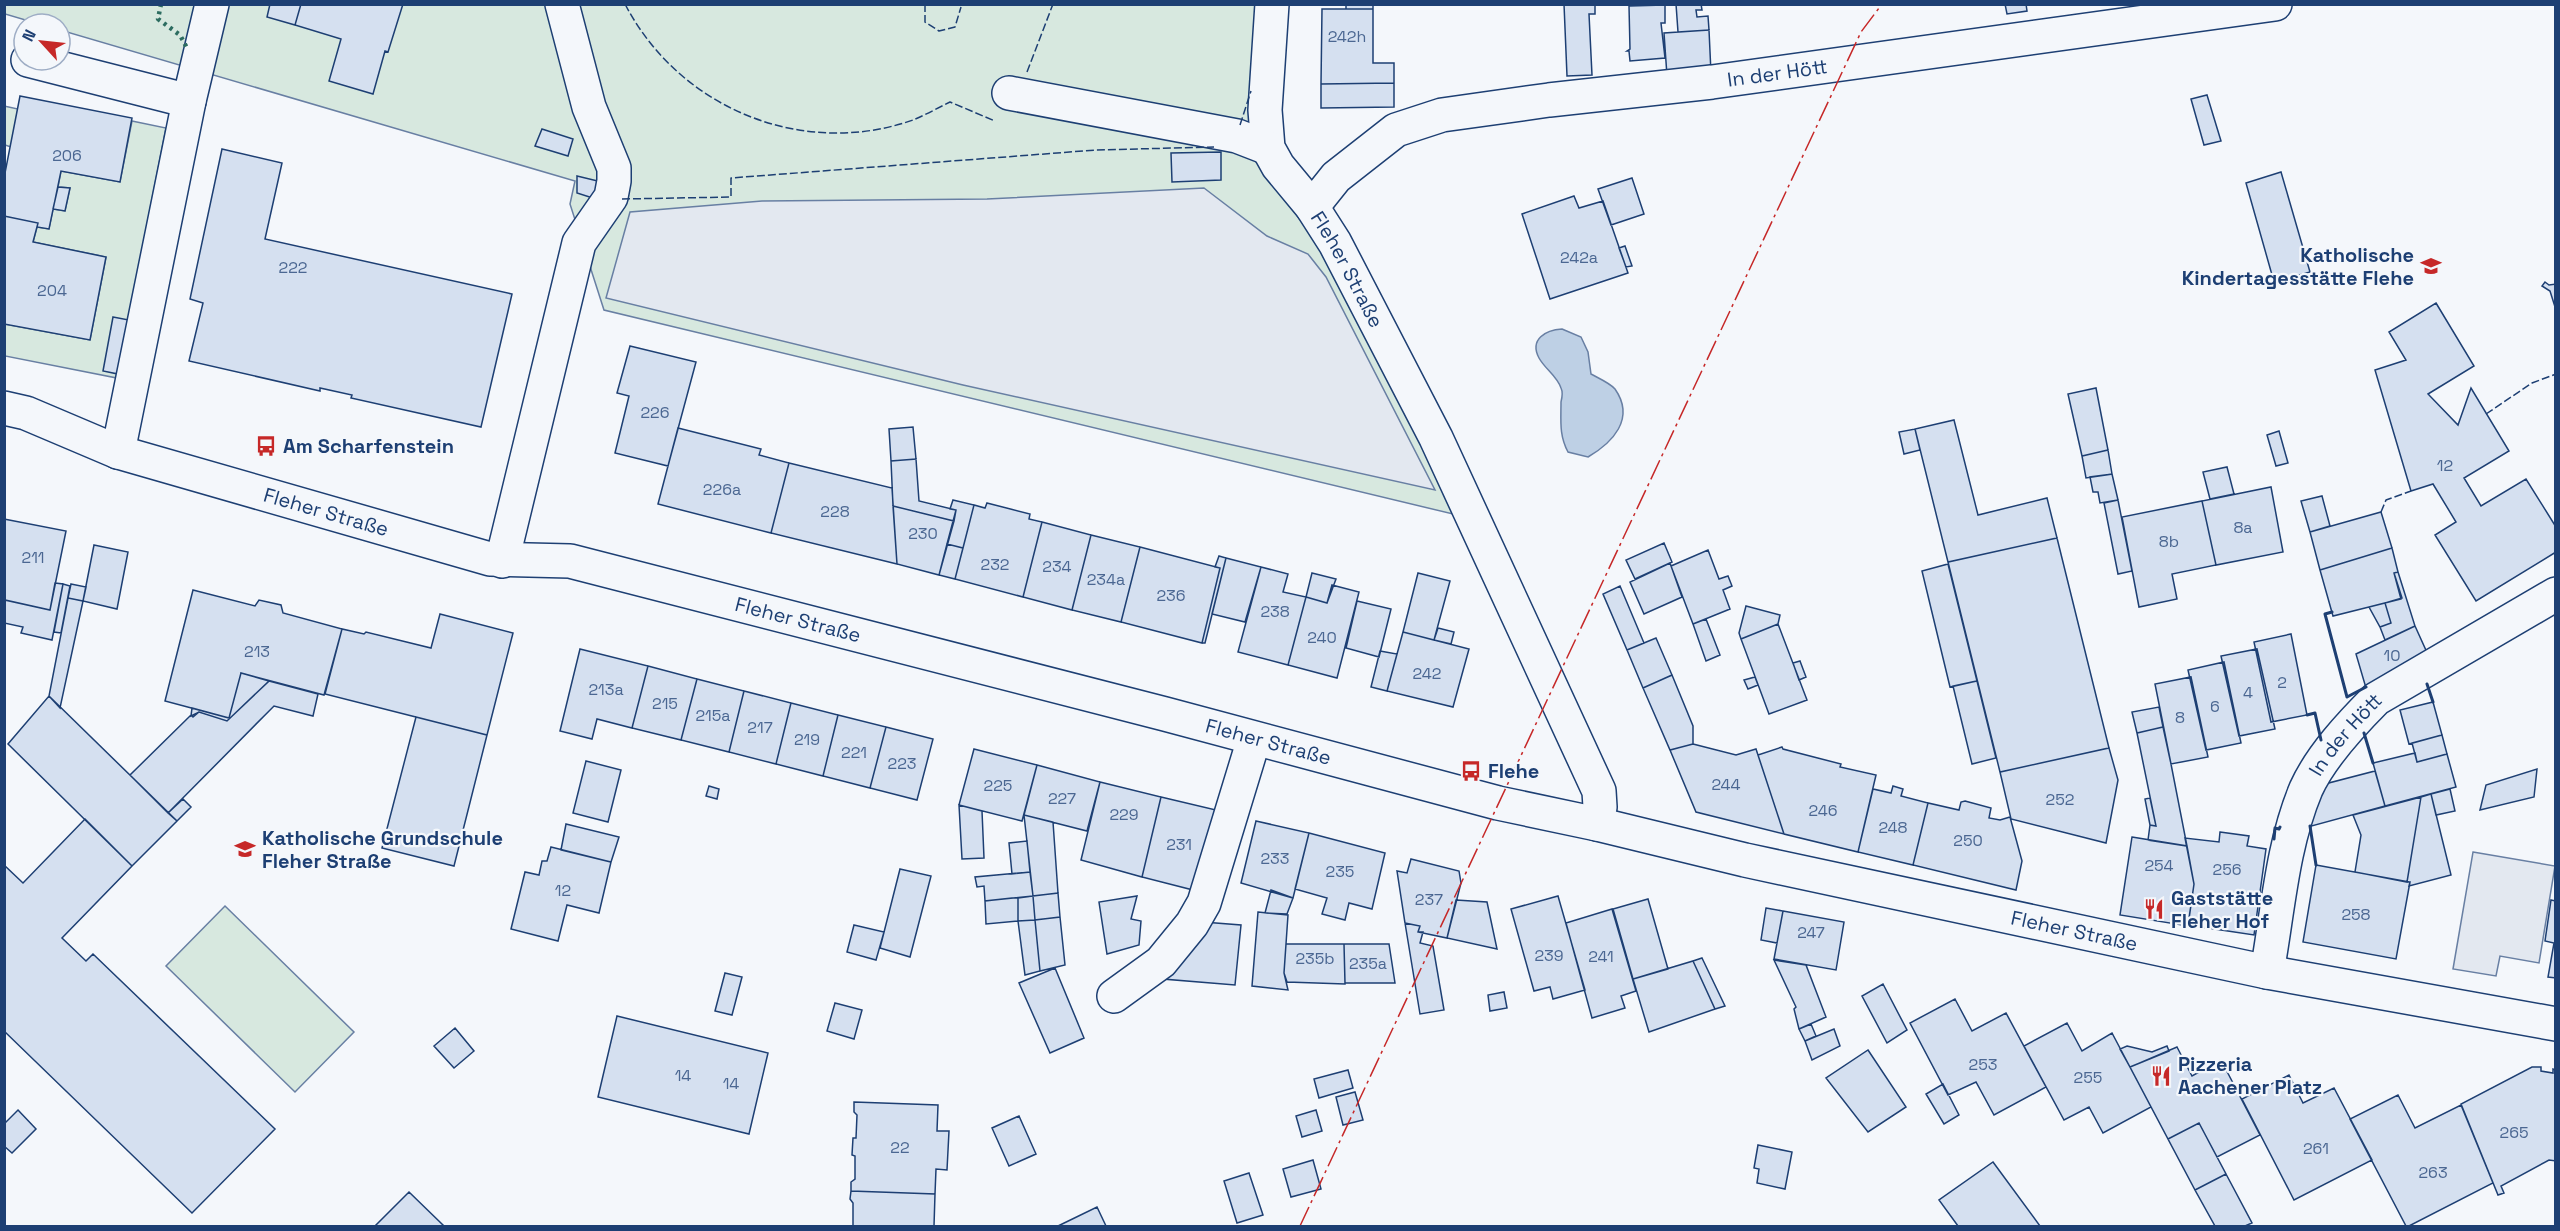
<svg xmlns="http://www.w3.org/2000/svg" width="2560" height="1231" font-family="'Space Grotesk',sans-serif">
	<rect width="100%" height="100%" fill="#f4f7fb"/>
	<path fill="#d7e8df" stroke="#687fa3" stroke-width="1.5" d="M4,5H1266L1260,113L1331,230L1453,514L604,310L570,204L575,181L60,30V24H39L5,14Z
		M4,106L18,109L11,147L5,145Z
		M132,121L166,128L117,378L5,356L4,324L90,340L106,257L33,242L37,227L49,229L53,209L65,211L70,188L58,187L61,171L120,182Z
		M225,906L354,1032L295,1092L166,966Z"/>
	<path fill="#e3e8f0" stroke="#687fa3" stroke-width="1.5" d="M1204,188L1267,236L1308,254L1326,277L1435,490L963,385L606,298L630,212L762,201L987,199Z
		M2473,852L2555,866L2539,963L2500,956L2496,976L2453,969Z"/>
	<path fill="#bed0e5" stroke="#687fa3" stroke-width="1.5" d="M1562,329L1581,337L1588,352L1591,374C1598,378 1610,383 1615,389C1636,419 1612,443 1588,457L1568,452C1559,435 1561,421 1561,402C1562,398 1563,392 1561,388C1557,376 1545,369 1539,358C1529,339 1546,330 1562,329Z"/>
	<path fill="#d5e0f0" stroke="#1d3f73" stroke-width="1.5" d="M270,4H301L295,25L267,17Z
		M301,4H403L388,52L385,51L373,94L329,81L341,39L295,25Z
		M1346,4H1373V9H1346Z
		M1564,4H1595V14H1589L1592,75L1567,76Z
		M1676,4H1701L1702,10H1696L1697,17L1708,16L1709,30L1678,32Z
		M2005,4H2026L2027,11L2007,14Z
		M1665,5V23H1661L1665,58L1630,61L1629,51H1627L1630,49L1629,6Z
		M1322,9H1373V63H1394V83L1321,84Z
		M1709,30L1711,73L1667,76L1664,33Z
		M1394,83V107L1321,108V84Z
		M2207,95L2221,141L2204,145L2191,99Z
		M20,96L132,118L120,182L61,171L49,229L37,227L38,223L4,216V178Z
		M542,129L573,139L568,156L535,146Z
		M222,149L282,163L265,239L512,294L481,427L351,398L352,395L320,388V391L189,361L203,303L190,299Z
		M1221,152V180L1172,182L1171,153Z
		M2281,172L2310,272L2274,282L2246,183Z
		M577,176L606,183L599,200L577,193Z
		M1632,178L1644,214L1611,225L1598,189Z
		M58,187L70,188L65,211L53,209Z
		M1574,196L1579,208L1603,201L1628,273L1550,299L1522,214Z
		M4,216L38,223L33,242L106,257L90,340L4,324Z
		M1625,246L1632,266L1626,267L1619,248Z
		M2545,282L2549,285L2556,284V310L2550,291L2542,286Z
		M2436,303L2474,366L2428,394L2458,425L2471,388L2509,451L2464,478L2481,506L2526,479L2556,527V552L2476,601L2435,535L2456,522L2433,484L2411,491L2375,370L2406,360L2389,332Z
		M113,317L129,320L118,374L103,371Z
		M630,346L696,362L668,466L615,453L629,396L617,393Z
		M2096,388L2108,450L2082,456L2068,394Z
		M1954,420L1978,515L2047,498L2057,538L1948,562L1915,429Z
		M913,427L916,459L891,461L889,429Z
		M678,428L761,449L759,455L789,463L771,533L658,504Z
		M1915,429L1920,450L1904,454L1899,432Z
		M2279,431L2288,463L2276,466L2267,435Z
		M2108,450L2112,474L2086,478L2082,456Z
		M916,459L919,501L956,510L954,521L893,506L891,461Z
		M789,463L892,488L897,564L771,533Z
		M2227,467L2234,494L2210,499L2203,472Z
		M2112,474L2118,500L2100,503L2098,492H2093L2090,477Z
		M2271,487L2283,552L2216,565L2202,501Z
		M2322,496L2330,526L2310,532L2301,501Z
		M953,500L974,505L963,548L947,544L956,510L950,509Z
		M2118,500L2132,571L2118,574L2104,503Z
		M2202,501L2216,565L2172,574L2177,599L2139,607L2122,517Z
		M987,503L1030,514L1029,519L1042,522L1023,597L955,579L974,505L985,508Z
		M893,506L954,521L939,575L897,564Z
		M2381,512L2392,548L2320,570L2310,532Z
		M4,519L66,531L50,610L4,600Z
		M1042,522L1091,535L1072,610L1023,597Z
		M1091,535L1140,547L1121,622L1072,610Z
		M2057,538L2109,748L2000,772L1948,562Z
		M1664,543L1672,562L1635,579L1626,560Z
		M947,544L963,548L955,579L939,575Z
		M94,545L128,552L117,609L83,601Z
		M1140,547L1220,568L1202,643L1121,622Z
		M2392,548L2398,572L2394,573L2401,599L2333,616L2320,570Z
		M1708,550L1719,579L1728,576L1732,586L1723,590L1730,609L1693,624L1671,566Z
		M1219,556L1226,558L1205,643H1202L1220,568L1215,567Z
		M1226,558L1261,567L1245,622L1212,614Z
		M1670,563L1682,597L1644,614L1630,582Z
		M1948,564L1977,681L1950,687L1922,571Z
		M1261,567L1288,574L1283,592L1306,597L1288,665L1238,652Z
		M2398,572L2415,626L2385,640L2380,627L2391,623L2385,603L2402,598L2394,573Z
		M1312,573L1336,579L1327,603L1306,597Z
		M1418,573L1450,581L1434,640L1403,632Z
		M55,583L63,584L52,640L21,633L23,627L4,623L5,600L50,610Z
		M63,584L70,586L61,633L54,632Z
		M71,584L86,587L83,601L68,598Z
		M1332,585L1359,592L1337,678L1288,665L1306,597L1327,603Z
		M1620,586L1644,643L1627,650L1603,594Z
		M193,590L255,606L259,600L281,605L283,613L342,629L324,695L241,673L229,718L165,701Z
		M68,598L83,601L60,708L49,696Z
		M1357,601L1391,609L1379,657L1346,648Z
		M2385,603L2391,623L2380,627L2369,607Z
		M1746,606L1780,615L1778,624L1741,639L1739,633Z
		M440,614L513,633L487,735L325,694L342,629L364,634L366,632L431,648Z
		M1706,619L1720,655L1706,661L1693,624Z
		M1778,624L1807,700L1769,714L1741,639Z
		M2415,626L2429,657L2366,688L2356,654Z
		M1438,628L1454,632L1451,644L1434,640Z
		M1403,632L1469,649L1453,707L1387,691Z
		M2291,634L2307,715L2271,722L2254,642Z
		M1656,638L1672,675L1643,688L1627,650Z
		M580,649L648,666L632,728L597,719L592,739L560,731Z
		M2257,649L2275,729L2239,736L2221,656Z
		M1380,651L1397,654L1387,691L1371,687Z
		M1800,661L1806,677L1799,680L1793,663Z
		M2224,662L2241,743L2206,750L2188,670Z
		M648,666L697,679L681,740L632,728Z
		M241,673L269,681L227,721L199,712L191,716L192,708L229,718Z
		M1672,675L1693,726V744L1670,750L1643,688Z
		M1755,677L1758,685L1748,689L1744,680Z
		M2191,677L2208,757L2171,764L2155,684Z
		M697,679L744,691L729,752L681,740Z
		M269,681L318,694L313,716L274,706L168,813L130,775L191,715L193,717L199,712L227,721Z
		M1977,681L1996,758L1972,764L1953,686Z
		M744,691L791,703L776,764L729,752Z
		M49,696L177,821L132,866L8,744Z
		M2433,702L2442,735L2409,744L2400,710Z
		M791,703L838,715L823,776L776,764Z
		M2159,707L2163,727L2137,733L2132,712Z
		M838,715L886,727L870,788L823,776Z
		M416,717L487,735L454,866L382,848Z
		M886,727L933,739L917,800L870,788Z
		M2163,727L2171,764L2187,846L2148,840L2150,825L2156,826L2137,733Z
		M2442,735L2447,754L2417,762L2412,743Z
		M1693,744L1736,755L1756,749L1784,834L1696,812L1670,750Z
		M1782,747L1783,749L1841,764L1840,767L1876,775L1858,852L1784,834L1758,755Z
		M2109,748L2118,780L2106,843L2011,819L2000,772Z
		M974,749L1037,765L1022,821L959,805Z
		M2415,753L2417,762L2447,754L2456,787L2385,806L2373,763Z
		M586,761L621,770L608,822L573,813Z
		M1037,765L1100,782L1087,831L1024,815Z
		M2537,769L2534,797L2480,810L2486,785Z
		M2375,771L2385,806L2308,827L2325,784Z
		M1100,782L1161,797L1142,877L1081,860Z
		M709,786L719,789L717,799L706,796Z
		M1893,786L1903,789L1901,796L1928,803L1913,865L1858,852L1873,789L1891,793Z
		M2450,789L2455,811L2436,815L2431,794Z
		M2431,794L2451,875L2409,886L2410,882H2407L2421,797Z
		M1161,797L1216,810L1197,891L1142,877Z
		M2421,797L2407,882L2355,872L2361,835L2353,815Z
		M2150,798L2156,826L2150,825L2145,799Z
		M183,799L191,807L177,821L168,813Z
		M1965,801L1991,808L1989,818L2000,820L2010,817L2022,861L2016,890L1913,865L1928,803L1959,810L1961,802Z
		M959,805L982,811L984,858L962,859Z
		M1024,815L1053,822L1058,893L1033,896Z
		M85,819L132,866L62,938L86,961L93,954L275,1129L192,1213L4,1031V865L23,883Z
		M1256,821L1309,833L1293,898L1241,883Z
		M566,824L619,837L611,862L561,850Z
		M2220,832L2249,836L2247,846L2266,849L2254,935L2188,925L2194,884L2185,838L2219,842Z
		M1309,833L1385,853L1372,909L1349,903L1345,920L1322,914L1327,898L1295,889Z
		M2132,837L2187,846L2194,884L2188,926L2120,915Z
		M1027,841L1030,872L1012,874L1009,843Z
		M551,847L611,862L599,913L567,905L558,941L511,929L525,872L539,875L542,861H547Z
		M1411,859L1459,871L1461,883L1447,938L1418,932L1420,926L1405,923L1397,871L1407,873Z
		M2316,865L2410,882L2396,959L2303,942Z
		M900,869L931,876L910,957L880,948Z
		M1030,872L1033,896L985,901L984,886L977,887L975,877Z
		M1271,890L1293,898L1287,914L1265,913Z
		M1058,893L1060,917L1035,920L1033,896Z
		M1033,896L1035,920L1018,921V898Z
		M1137,896L1131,919L1141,921L1139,945L1107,954L1099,902Z
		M1558,896L1585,990L1553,999L1550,987L1534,991L1511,909Z
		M1012,898H1018V921L986,924L985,901Z
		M1648,899L1668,969L1633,979L1613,909Z
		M1456,900L1487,902L1497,949L1447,938Z
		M2551,900L2556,901V978L2548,977L2554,943L2545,941Z
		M1766,908L1783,911L1777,943L1761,940Z
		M1612,909L1636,991L1621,996L1625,1008L1592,1018L1566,923Z
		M1783,911L1844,922L1836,970L1774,959Z
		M1258,912L1288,915L1284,973L1288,990L1252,986Z
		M1060,917L1065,965L1040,971L1035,920Z
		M1035,920L1040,971L1025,975L1018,921Z
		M1203,922L1241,925L1235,985L1163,979Z
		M1405,923L1420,926L1418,932H1423L1420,943L1433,946L1444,1010L1420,1014Z
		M854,925L884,932L876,960L847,952Z
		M1286,944H1344L1345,984L1287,982L1284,973Z
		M1344,944H1389L1395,983H1345Z
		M1702,958L1725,1006L1715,1009L1693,961Z
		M1774,960L1806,965L1826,1017L1799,1029L1794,1009L1796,1007Z
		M1693,961L1715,1009L1649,1032L1633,979Z
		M1055,968L1084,1038L1050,1053L1019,983Z
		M725,973L742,977L732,1015L715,1011Z
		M1883,984L1907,1030L1887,1043L1862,996Z
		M1504,992L1507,1008L1490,1011L1488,995Z
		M1955,999L1972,1031L2006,1013L2046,1087L1994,1115L1976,1082L1948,1095L1910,1023Z
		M835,1003L862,1010L854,1039L827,1031Z
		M617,1016L768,1053L749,1134L598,1097Z
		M2067,1023L2082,1051L2112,1033L2151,1107L2103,1133L2089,1107L2064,1120L2024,1046Z
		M1811,1024L1816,1036L1805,1041L1799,1029Z
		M455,1028L474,1051L454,1068L434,1046Z
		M1834,1029L1840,1046L1812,1060L1805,1041Z
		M2127,1046L2152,1052L2167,1046L2169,1051L2130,1067L2120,1049Z
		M2177,1047L2192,1076L2221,1060L2260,1135L2217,1157L2199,1123L2168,1139L2130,1067Z
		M1868,1050L1906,1107L1868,1132L1826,1078Z
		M2532,1067H2541V1071L2553,1073V1069L2556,1070V1161L2549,1160L2501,1186L2504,1193L2498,1195L2461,1104Z
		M1348,1070L1353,1088L1319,1098L1314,1079Z
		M2289,1075L2303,1103L2334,1088L2372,1160L2294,1200L2242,1099Z
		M1943,1084L1959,1115L1944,1124L1926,1094Z
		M1355,1092L1363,1120L1343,1125L1336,1097Z
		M2398,1095L2415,1128L2461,1105L2493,1183L2409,1226H2406L2350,1119Z
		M854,1102L938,1105L937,1131H949L947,1170L936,1169L935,1194L851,1191V1182L855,1179V1156L852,1155L853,1138H856L857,1115L854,1112Z
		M18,1110L36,1129L12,1153L4,1146V1124Z
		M1316,1110L1322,1131L1302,1137L1296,1116Z
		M1019,1116L1036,1154L1009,1166L992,1128Z
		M2199,1123L2226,1174L2195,1190L2168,1139Z
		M1758,1145L1792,1152L1785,1189L1757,1183L1759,1169L1754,1168Z
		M1313,1160L1321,1189L1291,1197L1283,1169Z
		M1993,1162L2040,1226H1958L1939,1200Z
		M1249,1173L1263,1215L1237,1223L1224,1181Z
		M2226,1174L2252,1223L2245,1226H2215L2195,1190Z
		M851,1191L935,1194L934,1226H853V1203L850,1199Z
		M409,1192L444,1226H375Z
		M1097,1207L1106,1226H1058Z"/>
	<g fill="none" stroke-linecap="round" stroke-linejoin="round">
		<g stroke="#1d3f73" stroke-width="36">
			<g id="minor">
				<path id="s1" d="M1272,4L1265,110L1268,148L1278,166L1312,207L1335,243L1436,438L1599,791L1600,807L1597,824"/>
				<path d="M28,60L189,101"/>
				<path d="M1009,93L1237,136L1268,148"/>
				<path id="s2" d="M1312,207L1336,177L1396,130L1442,115L1549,100L1712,82L2275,4"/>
				<path id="s3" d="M4,408L26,413L118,452L490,559L570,561L1165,714L1498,803L1597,824L1745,860L2267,972L2556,1024"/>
				<path d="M118,452L189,101L212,4"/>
				<path d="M502,561L579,243L611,197L614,181V168L589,107L562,4"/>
				<path id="s4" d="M2267,972C2278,911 2282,846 2306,789C2321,756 2351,724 2376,699L2556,594"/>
				<path d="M1114,996L1161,962L1192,924L1204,903L1254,739"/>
			</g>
		</g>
		<use href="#minor" stroke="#f4f7fb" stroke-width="33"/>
		<path stroke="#2c6c60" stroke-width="4.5" stroke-dasharray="3 4.5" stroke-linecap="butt" d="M161,4L158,19L180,35L187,48"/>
		<path stroke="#1d3f73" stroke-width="1.5" stroke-dasharray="8 3" stroke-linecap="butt" d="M27,4H30
			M625,4C679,108 802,159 913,120C925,115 938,108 950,102L995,121
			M925,4V22L939,31L955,27L961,7
			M1027,72L1053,4
			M1240,125L1251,91
			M622,199L731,197V178L1096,150L1214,147
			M2486,414L2532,383L2556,374
			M2381,512L2386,500L2411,491"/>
		<path stroke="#1d3f73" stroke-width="3" d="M2332,612L2325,614L2347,697L2366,687
			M2427,684L2433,702
			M2307,715L2315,713L2321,740
			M2364,733L2373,763
			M2310,826L2316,865
			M2274,839L2275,828L2279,829L2280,827"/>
		<path stroke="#c62828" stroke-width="1.5" stroke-dasharray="21 4.5 3 4.5" stroke-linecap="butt" d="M1300,1226L1861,32L1882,4"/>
	</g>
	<defs>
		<g id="school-bare" transform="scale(1.62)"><path d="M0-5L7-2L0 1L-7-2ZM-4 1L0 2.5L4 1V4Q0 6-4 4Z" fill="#c62828" stroke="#f4f7fb" stroke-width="2.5" paint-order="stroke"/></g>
		<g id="bus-bare" transform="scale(1.62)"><path d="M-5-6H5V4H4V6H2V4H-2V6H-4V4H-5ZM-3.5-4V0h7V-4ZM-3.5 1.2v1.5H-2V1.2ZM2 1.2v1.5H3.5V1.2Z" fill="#c62828" stroke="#f4f7fb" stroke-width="2.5" paint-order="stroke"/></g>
		<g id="restaurant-bare" transform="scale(1.62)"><path d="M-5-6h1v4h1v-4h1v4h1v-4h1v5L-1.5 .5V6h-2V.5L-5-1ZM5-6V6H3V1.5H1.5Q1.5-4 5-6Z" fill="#c62828" stroke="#f4f7fb" stroke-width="2.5" paint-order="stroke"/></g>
	</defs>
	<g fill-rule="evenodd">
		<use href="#school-bare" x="2431" y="266"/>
		<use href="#bus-bare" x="266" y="446"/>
		<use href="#bus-bare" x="1471" y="771"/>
		<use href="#school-bare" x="245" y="849"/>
		<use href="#restaurant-bare" x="2154" y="909"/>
		<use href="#restaurant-bare" x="2161" y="1076"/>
	</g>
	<g text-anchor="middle" stroke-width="4.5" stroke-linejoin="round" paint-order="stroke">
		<g font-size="16" fill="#4b6792">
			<text x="1347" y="42">242h</text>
			<text x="67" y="161">206</text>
			<text x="1579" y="263">242a</text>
			<text x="293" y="273">222</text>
			<text x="52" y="296">204</text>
			<text x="655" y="418">226</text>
			<text x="2445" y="471">12</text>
			<text x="722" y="495">226a</text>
			<text x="835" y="517">228</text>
			<text x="2243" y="533">8a</text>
			<text x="923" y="539">230</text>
			<text x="2169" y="547">8b</text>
			<text x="33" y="563">211</text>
			<text x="995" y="570">232</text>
			<text x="1057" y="572">234</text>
			<text x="1106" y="585">234a</text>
			<text x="1171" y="601">236</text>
			<text x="1275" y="617">238</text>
			<text x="1322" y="643">240</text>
			<text x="257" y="657">213</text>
			<text x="2392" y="661">10</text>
			<text x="1427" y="679">242</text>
			<text x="2282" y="688">2</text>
			<text x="606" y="695">213a</text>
			<text x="2248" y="698">4</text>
			<text x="665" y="709">215</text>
			<text x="2215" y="712">6</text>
			<text x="713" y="721">215a</text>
			<text x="2180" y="723">8</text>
			<text x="760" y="733">217</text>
			<text x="807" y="745">219</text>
			<text x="854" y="758">221</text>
			<text x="902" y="769">223</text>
			<text x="1726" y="790">244</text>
			<text x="998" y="791">225</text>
			<text x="1062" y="804">227</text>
			<text x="2060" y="805">252</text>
			<text x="1823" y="816">246</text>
			<text x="1124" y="820">229</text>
			<text x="1893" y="833">248</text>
			<text x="1968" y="846">250</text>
			<text x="1179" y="850">231</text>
			<text x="1275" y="864">233</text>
			<text x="2159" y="871">254</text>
			<text x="2227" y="875">256</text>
			<text x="1340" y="877">235</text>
			<text x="563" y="896">12</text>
			<text x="1429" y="905">237</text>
			<text x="2356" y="920">258</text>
			<text x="1811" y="938">247</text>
			<text x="1549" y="961">239</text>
			<text x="1601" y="962">241</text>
			<text x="1315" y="964">235b</text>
			<text x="1368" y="969">235a</text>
			<text x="1983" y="1070">253</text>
			<text x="683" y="1081">14</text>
			<text x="2088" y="1083">255</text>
			<text x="731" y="1089">14</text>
			<text x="2514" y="1138">265</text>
			<text x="900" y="1153">22</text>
			<text x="2316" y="1154">261</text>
			<text x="2433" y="1178">263</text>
		</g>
		<g font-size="20" fill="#1d3f73" stroke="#f4f7fb">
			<text dy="7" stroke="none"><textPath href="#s2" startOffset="501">In der Hött</textPath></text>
			<text dy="7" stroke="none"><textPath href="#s1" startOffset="290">Fleher Straße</textPath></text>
			<text dy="7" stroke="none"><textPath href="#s3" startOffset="339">Fleher Straße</textPath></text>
			<text dy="7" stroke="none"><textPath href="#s3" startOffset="825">Fleher Straße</textPath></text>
			<text dy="7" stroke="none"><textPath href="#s4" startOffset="255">In der Hött</textPath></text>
			<text dy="7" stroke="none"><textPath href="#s3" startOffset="1311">Fleher Straße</textPath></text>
			<text dy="7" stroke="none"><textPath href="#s3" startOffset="2139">Fleher Straße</textPath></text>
		</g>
		<g font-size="20" font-weight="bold" fill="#1d3f73" stroke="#f4f7fb" text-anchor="start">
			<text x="2414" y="262" text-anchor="end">Katholische<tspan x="2414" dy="23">Kindertagesstätte Flehe</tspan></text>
			<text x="283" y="453">Am Scharfenstein</text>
			<text x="1488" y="778">Flehe</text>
			<text x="262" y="845">Katholische Grundschule<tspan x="262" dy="23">Fleher Straße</tspan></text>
			<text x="2171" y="905">Gaststätte<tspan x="2171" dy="23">Fleher Hof</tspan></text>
			<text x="2178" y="1071">Pizzeria<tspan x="2178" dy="23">Aachener Platz</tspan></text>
		</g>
	</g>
	<rect width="2560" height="1231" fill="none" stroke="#1d3f73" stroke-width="12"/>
	<g transform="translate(42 42) rotate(297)"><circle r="28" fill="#f4f7fb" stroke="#9eadc5" stroke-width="1.5"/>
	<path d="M0-4.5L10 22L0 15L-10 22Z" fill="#c62828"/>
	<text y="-9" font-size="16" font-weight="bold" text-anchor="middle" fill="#1d3f73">N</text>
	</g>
</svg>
